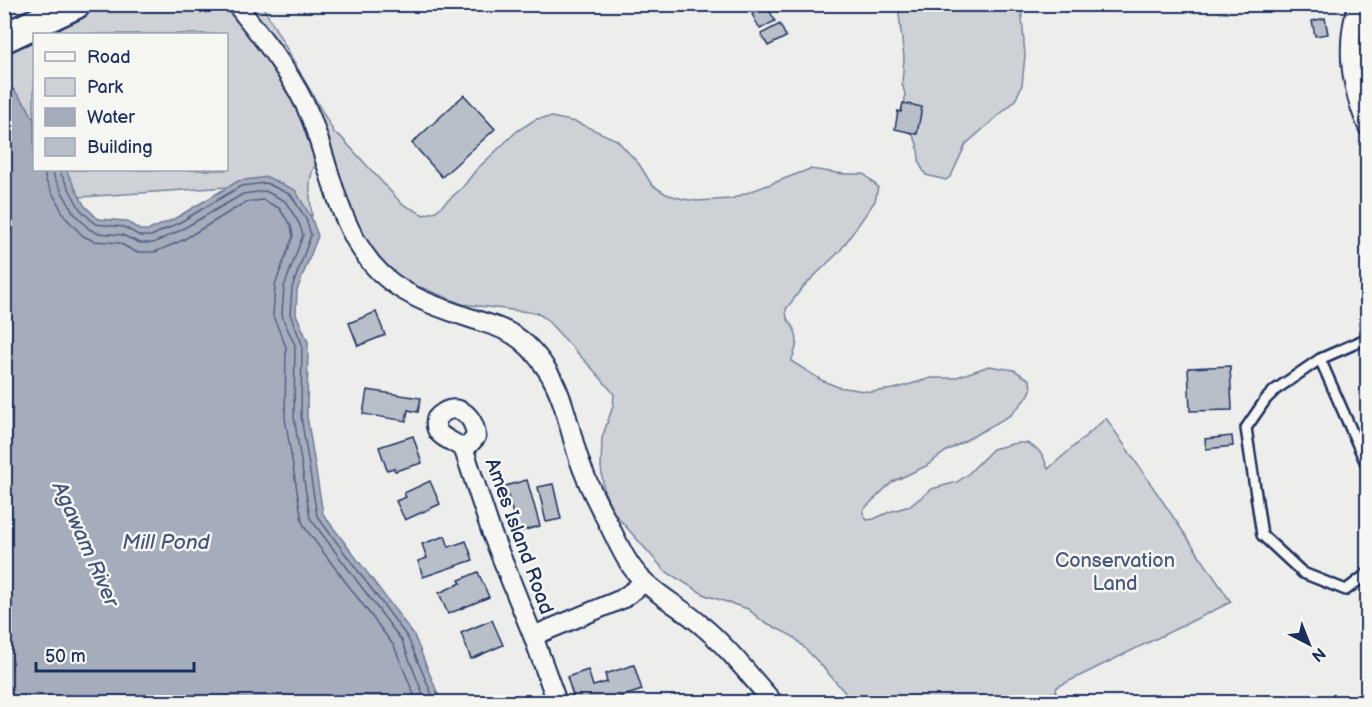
<svg xmlns="http://www.w3.org/2000/svg" width="1372" height="707" font-family="'Balsamiq Sans',sans-serif">
	<rect width="100%" height="100%" fill="#edeeec"/>
	<filter id="ink" filterUnits="userSpaceOnUse"><feTurbulence type="fractalNoise" baseFrequency=".0167" numOctaves="2"/><feDisplacementMap in="SourceGraphic" scale="12" xChannelSelector="R" yChannelSelector="G"/><feConvolveMatrix kernelMatrix="1 2 1 2 8 2 1 2 1" color-interpolation-filters="sRGB"/></filter>
	<g filter="url(#ink)">
		<path fill="#ced2d7" stroke="#74809a" stroke-width="1.5" d="M105,5H262L335,134L340,136L402,204L424,215L436,211L463,187L476,170L517,131L536,119L551,117L576,122L617,140L639,164L652,185L666,194L683,199L697,201L731,199L810,169L844,174H864L878,187L875,201L840,251L803,287L786,309C787,322 787,317 793,327C800,339 796,350 791,361L821,380L838,387L871,392L894,389L931,378H954L989,366L1014,370L1030,380L1031,390L1028,396L1011,415L945,452L926,466L892,482L863,510V513L867,520L874,519L889,512L910,506L932,489L957,482L967,475L993,449L1016,443H1027L1037,449L1043,456L1048,469L1106,418L1231,602L1057,687L1053,702H853L822,666L794,637L761,620L748,609L705,595L665,571L614,513L604,491L601,467L602,438L613,406L614,394L598,375L545,318L537,313L462,304L423,288L399,282L355,238L319,160C306,173 310,199 312,216L243,186L81,197L50,183L39,170H226V34H34V164L5,126V38L70,18Z
			M898,5H1021L1025,56L1022,85L1015,101L966,144L951,176L946,180L926,175L920,165L917,144L904,116L905,94L902,83L904,58Z"/>
		<path fill="#a5acbc" stroke="#6e7a96" stroke-width="1.5" d="M5,87L13,89L27,106L34,120V170H66L84,205L98,219L126,221L140,230H149L174,219L238,181L267,177L295,190L311,217L318,236L297,290L296,314L308,342L307,416L323,514L414,635L441,702H5Z"/>
		<g fill="none" stroke-linecap="round" stroke-linejoin="round">
			<path stroke="#526184" stroke-width="1.5" d="M44,170L46,181L65,217L83,236L94,241L119,243L136,252H155L183,240L246,202L263,200L279,208L291,226L293,236L275,285L273,316L286,347L285,418L302,521L305,528L394,646L417,702
				M53,170L54,177L73,212L89,229L97,233L122,235L140,243H153L179,231L243,194L265,191L285,201L299,223L303,235L284,287L282,313L283,319L295,345L294,417L310,518L402,641L426,702
				M61,170V174L80,209L95,224L124,227L140,236H151L177,224L241,186L266,183L291,195L306,219L311,235L292,288L290,314L302,344L301,416L317,516L408,638L435,702"/>
		</g>
		<path fill="#b9bfc8" stroke="#1b2f5e" stroke-width="1.5" d="M767,6L775,21L760,29L752,14Z
			M1325,18L1328,34L1315,36L1312,21Z
			M780,24L786,37L768,46L761,34Z
			M464,95L495,129L442,177L412,143Z
			M903,103L922,107L917,134L895,129L898,111L901,112Z
			M376,312L385,335L358,346L349,323Z
			M1230,366L1232,410L1190,411L1188,368Z
			M367,390L421,398L418,412L408,410L406,421L363,414Z
			M413,436L422,463L395,471L394,468L387,470L379,447Z
			M1232,436L1233,446L1206,449L1205,439Z
			M527,480L540,526L518,532L505,486Z
			M430,481L440,504L405,520L396,501L406,497L404,493Z
			M553,484L561,519L546,522L538,487Z
			M445,536L449,547L466,541L473,560L423,577L418,561L427,558L422,544Z
			M478,572L489,597L448,614L439,593L461,583L459,580Z
			M492,620L503,645L471,659L461,633Z
			M634,665L642,690L605,702H575L567,677L588,670L593,686L607,682L605,674Z"/>
		<g fill="none" stroke-linecap="round" stroke-linejoin="round">
			<g stroke="#1b2f5e" stroke-width="14">
				<path id="lane" d="M1368,338L1320,359L1275,390L1266,399L1246,428L1262,535L1303,573L1346,590L1368,573
					M1320,359L1368,468"/>
			</g>
			<g stroke="#1b2f5e" stroke-width="22">
				<path id="street" d="M236,4C264,40 294,76 311,118C330,167 337,222 372,264C397,294 434,306 470,318C484,323 499,326 512,334C526,342 538,356 547,370C563,394 568,423 576,450C584,477 596,500 609,525C619,545 628,567 645,582L622,599L533,636L492,534L464,450C454,439 433,439 436,419C454,398 475,414 476,437L464,450
					M1358,4C1345,45 1351,88 1368,127
					M645,582C662,598 683,609 700,624C727,646 750,676 773,702
					M533,636L557,702"/>
			</g>
			<g stroke="#1b2f5e" stroke-width="33">
				<path id="primary" d="M4,38L76,4"/>
			</g>
			<use href="#lane" stroke="#f6f6f2" stroke-width="9"/>
			<use href="#street" stroke="#f6f6f2" stroke-width="18"/>
			<use href="#primary" stroke="#f6f6f2" stroke-width="28"/>
		</g>
	</g>
	<g text-anchor="middle" stroke-width="5" stroke-linejoin="round" paint-order="stroke">
		<g font-size="20" fill="#1b2f5e" stroke="#f6f6f2">
			<text transform="translate(520 536) rotate(70)" y="7">Ames Island Road</text>
		</g>
		<g font-size="20" fill="#48587c" stroke="#f6f6f2">
			<text x="1115" y="567">Conservation<tspan x="1115" dy="23">Land</tspan></text>
		</g>
		<g font-size="21" font-style="italic" fill="#44547a" stroke="#f6f6f2">
			<text x="166" y="549">Mill Pond</text>
			<text transform="translate(86 544) rotate(66)" y="7">Agawam River</text>
		</g>
	</g>
	<rect width="1372" height="707" fill="none" stroke="#f6f6f2" stroke-width="24"/>
	<rect x="12" y="12" width="1348" height="683" fill="none" stroke="#1b2f5e" stroke-width="2" filter="url(#ink)"/>
	<rect x="33" y="33" width="195" height="138" fill="#f6f6f2" stroke="#9ea6b7" stroke-width="1.5"/>
	<rect x="45" y="52" width="30" height="9" fill="#f6f6f2" stroke="#9ea6b7" stroke-width="1.5"/>
	<text x="87" y="63" font-size="18" fill="#1b2f5e">Road</text>
	<rect x="45" y="78" width="30" height="18" fill="#ced2d7" stroke="#9ea6b7" stroke-width="1.5"/>
	<text x="87" y="93" font-size="18" fill="#1b2f5e">Park</text>
	<rect x="45" y="108" width="30" height="18" fill="#a5acbc" stroke="#9ea6b7" stroke-width="1.5"/>
	<text x="87" y="123" font-size="18" fill="#1b2f5e">Water</text>
	<rect x="45" y="138" width="30" height="18" fill="#b9bfc8" stroke="#9ea6b7" stroke-width="1.5"/>
	<text x="87" y="153" font-size="18" fill="#1b2f5e">Building</text>
	<g transform="translate(1309 644) rotate(138)" stroke="#f6f6f2" stroke-width="4.5" paint-order="stroke">
	<path d="M0-4.5L10 22L0 15L-10 22Z" fill="#1b2f5e"/>
	<text y="-9" font-size="16" font-weight="bold" text-anchor="middle" fill="#1b2f5e">N</text>
	</g>
	<path d="M36 662v9h158v-9" fill="none" stroke="#1b2f5e" stroke-width="3"/>
	<text x="45" y="662" font-size="18" fill="#1b2f5e" stroke="#f6f6f2" stroke-width="4.5" paint-order="stroke">50 m</text>
</svg>
